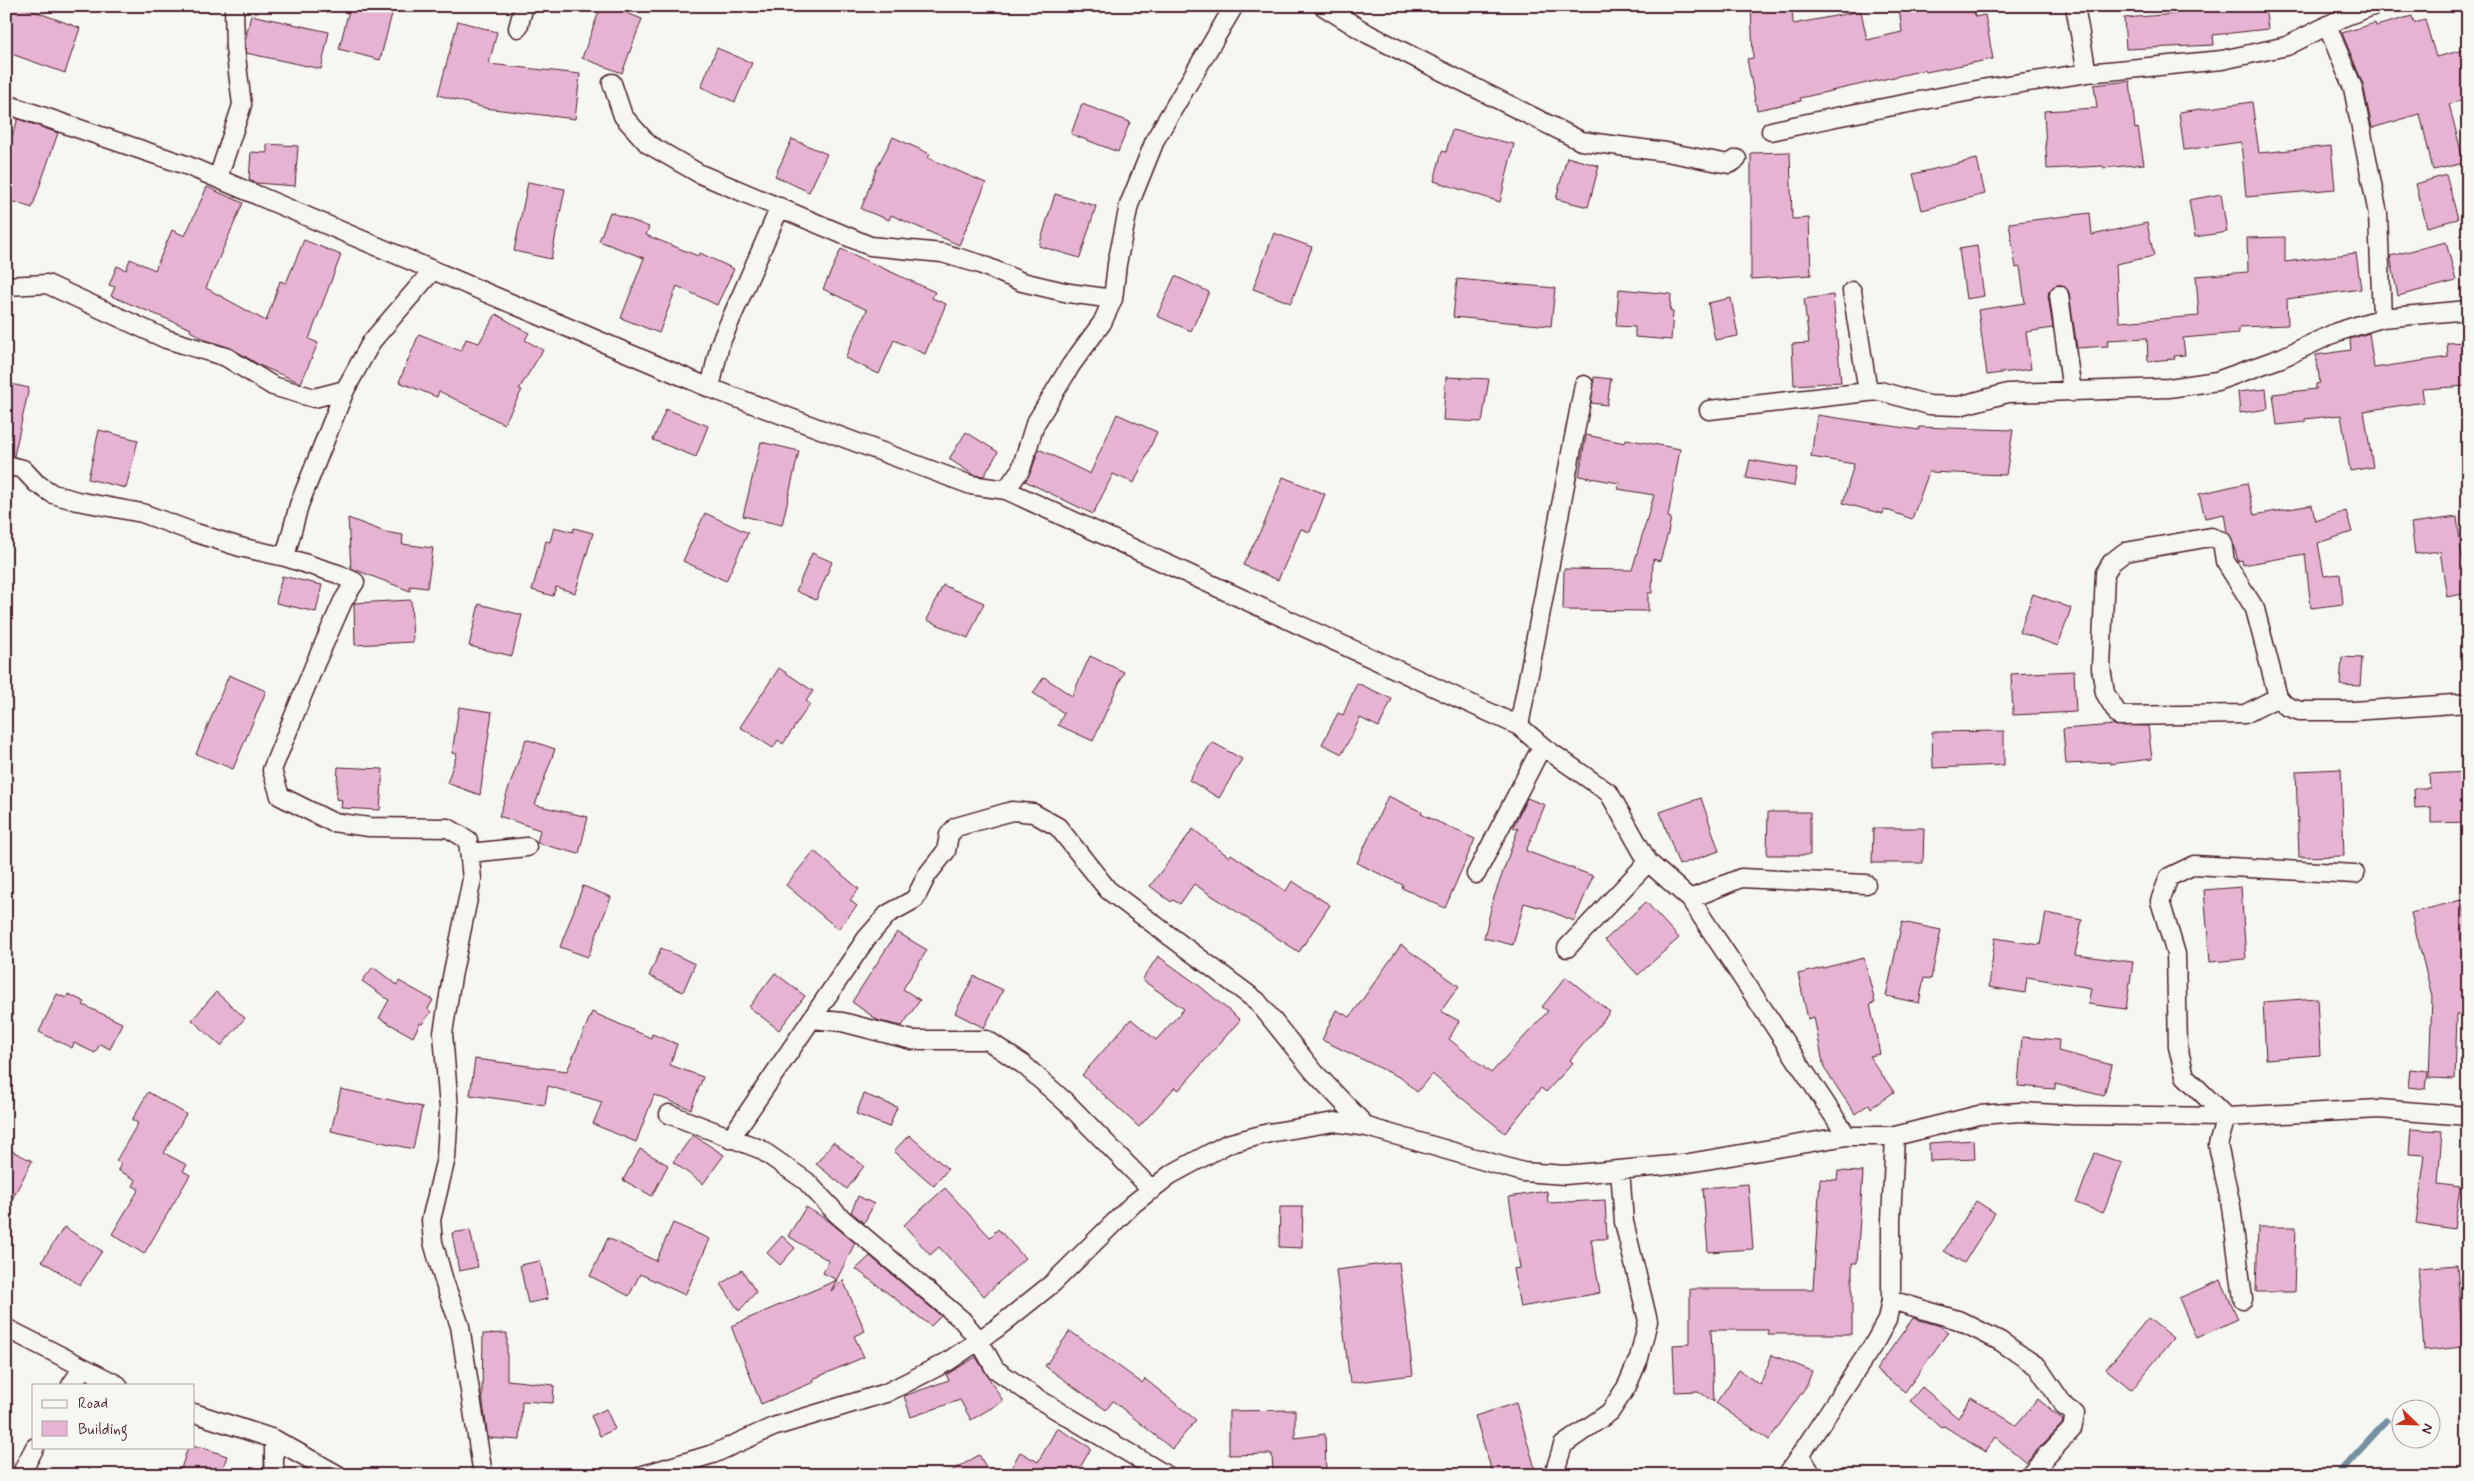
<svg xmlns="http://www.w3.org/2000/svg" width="2474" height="1481" font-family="Mynerve,sans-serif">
	<rect width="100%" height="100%" fill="#f6f6f2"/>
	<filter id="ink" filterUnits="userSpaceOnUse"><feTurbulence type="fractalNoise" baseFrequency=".02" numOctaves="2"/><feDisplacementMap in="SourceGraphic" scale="10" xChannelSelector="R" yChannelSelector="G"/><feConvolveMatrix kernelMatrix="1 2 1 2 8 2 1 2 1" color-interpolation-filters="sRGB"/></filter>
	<g filter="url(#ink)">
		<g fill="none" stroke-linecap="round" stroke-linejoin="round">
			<path stroke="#7391a0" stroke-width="7" d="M2337,1475L2386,1421"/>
		</g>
		<path fill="#e6b4d2" stroke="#4a1f2b" d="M6,6H20L80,28L65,73L6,52Z
			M350,6H394L380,60L339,49Z
			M601,6H608L642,19L622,73L582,58Z
			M1751,6H1792L1793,24L1861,11L1867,40L1902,32L1899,6H1973L1975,17L1985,15L1993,59L1926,72L1925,70L1800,98L1801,101L1757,110L1747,59L1753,58Z
			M2224,6H2265L2268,29L2213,35L2214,45L2126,49L2124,18L2176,14V11Z
			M251,15L329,32L321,69L246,53L245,41Z
			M2412,16L2414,23L2425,20L2436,57L2468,49V99L2449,104L2464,163L2433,170L2420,114L2372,128L2363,84L2342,33L2375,23L2376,26Z
			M458,21L497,32L489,64L580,74L575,119L485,108L438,95Z
			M717,48L752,63L735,102L701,87Z
			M2130,81L2135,129L2138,128L2144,164L2104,168L2103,166L2047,169L2044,111L2097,108L2094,85Z
			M2252,102L2259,153L2331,146L2335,189L2246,197L2241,142L2184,150L2179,112Z
			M1082,104L1130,122L1118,152L1071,134Z
			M18,119L58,133L32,208L6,199V153Z
			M1452,130L1514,144L1500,202L1434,181L1442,151L1446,152Z
			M893,137L930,154L928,158L986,183L959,245L891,215L889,220L861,209L877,167Z
			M792,139L827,154L809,192L775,176Z
			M267,144L298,146L295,186L256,183L249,180L251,152L267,153Z
			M1790,152L1792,219L1809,218L1811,275L1751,279V153Z
			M1567,157L1599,166L1588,207L1556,199Z
			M1977,159L1985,194L1922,210L1913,174Z
			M2446,175L2458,219L2427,227L2416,184Z
			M528,182L565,189L551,259L514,251Z
			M207,187L243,203L206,288L266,321L280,281L286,283L304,240L341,255L309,339L318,343L301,383L261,366L231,348L206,340L190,331L191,329L111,296L115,287L109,285L117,266L126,270L130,259L155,270L172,230L185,236Z
			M1055,194L1096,206L1080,258L1039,246Z
			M2221,194L2227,232L2195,237L2189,200Z
			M610,212L649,227L646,235L698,256L700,253L734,269L717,305L677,286L659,333L621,318L644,258L599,241Z
			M2090,213L2092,235L2147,223L2154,256L2116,264L2119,322L2199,316L2196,276L2248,272L2247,238L2285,237V262L2356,253L2361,289L2287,299L2288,325L2239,327V333L2183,338L2185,355L2174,356L2175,359L2148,361L2147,338L2107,340L2108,346L2077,348L2069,293L2063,285H2057L2049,291L2048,296L2053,328L2026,332L2031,369L1987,375L1978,310L2025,303L2020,267L2016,268L2009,223Z
			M1274,233L1312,247L1291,303L1253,289Z
			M2446,242L2456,281L2398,296L2390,256Z
			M1977,246L1984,296L1966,299L1959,249Z
			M841,249L935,292L932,298L946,304L925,354L894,340L879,374L845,358L867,310L823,289Z
			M1175,276L1209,292L1191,331L1157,316Z
			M1457,279L1555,288L1551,326L1453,317Z
			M1619,289L1671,294L1670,311L1673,312L1671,340L1635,337V327L1616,326Z
			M1833,295L1841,382L1794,385L1792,344L1809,343L1804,299Z
			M1731,298L1738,336L1715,340L1708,303Z
			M496,314L529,333L525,340L543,350L519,389L522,390L504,424L439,391L437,397L399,382L419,334L461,351L466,339L479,343Z
			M2369,333L2374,368L2448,357L2447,343L2468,342V386L2422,389L2424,402L2364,411L2373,467L2350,471L2341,415L2305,419V422L2277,425L2273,394L2316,389V384L2320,383L2316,355L2351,350L2350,339Z
			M1446,377L1489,379L1482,422L1443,420Z
			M1594,377L1611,379L1607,405L1591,403Z
			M6,383L29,388L14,456L6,455Z
			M2266,389L2268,409L2240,413L2238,392Z
			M666,409L708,426L696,457L653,440Z
			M1117,414L1157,432L1134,483L1113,474L1093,514L1025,481L1031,472L1039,449L1090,474Z
			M1817,415L1919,430V427L2013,430L2006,475L1929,472L1912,519L1884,509L1883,514L1843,503L1854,464L1811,457Z
			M99,430L138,440L126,488L88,479Z
			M966,432L998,452L984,476L974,475L949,459Z
			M1586,435L1625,443L1626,439L1680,449L1668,517L1671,518L1668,533L1660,561L1653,559L1652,593H1648V611L1563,610L1564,569L1632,570L1654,495L1618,489L1619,483L1579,476Z
			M761,442L799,451L782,525L743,516Z
			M1750,460L1797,468L1794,486L1746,478Z
			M1283,477L1325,494L1310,532L1301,529L1278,580L1243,565L1264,524Z
			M2247,483L2254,515L2312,505L2315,521L2346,511L2352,532L2318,543L2324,576L2340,574L2343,604L2311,608L2305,554L2243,565L2242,560L2238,561L2232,539L2227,532L2224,514L2205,518L2199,494Z
			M705,513L748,533L726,581L683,561Z
			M2457,517L2462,556L2468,555V593L2447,597L2440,551L2415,554L2411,523Z
			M348,518L385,532L403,535L402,544L433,548L427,588L410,586V591L351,568Z
			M554,527L573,532L574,528L593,533L575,593L556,587L553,596L532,590L546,541L550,542Z
			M812,553L832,562L816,600L796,591Z
			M282,576L322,585L316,612L276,603Z
			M943,585L984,603L968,638L927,620Z
			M2033,594L2071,608L2058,646L2019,632Z
			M411,600L413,642L355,645L354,603Z
			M479,604L522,615L512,656L469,646Z
			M1090,656L1124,672L1093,741L1058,725L1064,713L1033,693L1044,677L1072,696Z
			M2342,657L2362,658L2360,686L2340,685Z
			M779,668L813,691L806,701L810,704L783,744L778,740L773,748L740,727Z
			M2074,671L2076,712L2013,715L2011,674Z
			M229,675L266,691L233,769L196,754Z
			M1357,683L1392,699L1379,727L1360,718L1342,754L1322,744L1338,713L1343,715Z
			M459,707L492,712L480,795L447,783L457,754L452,753Z
			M2114,725L2148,726L2152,759L2110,764V762L2066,764L2063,729Z
			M2004,731V765L1933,768L1932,732Z
			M526,739L555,749L535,805L588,817L579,854L537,843L540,830L499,816Z
			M1212,742L1242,759L1219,798L1189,780Z
			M338,767L383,769L380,810L341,808L342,800L336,799Z
			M2341,769L2344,856L2299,857L2296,771Z
			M2468,772V822L2431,823V807L2415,808L2414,788H2430L2429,774Z
			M1388,796L1422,812L1421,814L1475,839L1445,908L1402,888L1403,885L1357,863Z
			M1527,798L1545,805L1526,851L1593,876L1574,921L1538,906V907L1524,903L1513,945L1484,938L1493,900L1518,829L1513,827Z
			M1701,798L1719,851L1679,865L1660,812Z
			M1768,812H1810V855H1767Z
			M1873,828H1924L1923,863H1872Z
			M1193,829L1229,857L1231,854L1286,891L1292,881L1330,905L1299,952L1194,884L1180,904L1173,900L1171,902L1150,886Z
			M814,851L859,889L850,900L857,906L838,929L786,885Z
			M583,886L611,897L588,957L560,947Z
			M2241,887L2246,959L2210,962L2204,890Z
			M2461,900L2468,927V1014H2457L2455,1079L2429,1078L2432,996L2411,913Z
			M1646,902L1679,938L1638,975L1605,940Z
			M2046,913L2082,920L2075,955L2133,962L2126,1009L2088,1004L2091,988L2027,977L2025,993L1989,987L1995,938L2040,945Z
			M1902,922L1941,930L1931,979L1924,978L1919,1003L1886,996Z
			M897,932L927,950L903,989L920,1000L902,1026L879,1021L852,1002Z
			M1401,945L1459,986L1441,1011L1459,1021L1449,1039L1491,1073L1548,1011L1542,1007L1566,977L1610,1012L1570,1060L1573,1063L1546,1092L1541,1088L1505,1133L1432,1074L1417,1092L1401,1078L1322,1040L1336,1010L1350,1017Z
			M661,948L695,964L683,992L649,976Z
			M1158,956L1201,987L1240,1020L1179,1090L1175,1087L1139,1127L1082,1075L1131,1019L1156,1040L1184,1009L1142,980Z
			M1864,958L1875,1003L1870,1004L1880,1054L1869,1056L1894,1092L1871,1108L1869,1104L1855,1114L1824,1068L1814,1017L1808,1019L1798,974Z
			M373,967L397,985L399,981L433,1000L428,1009L431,1012L422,1024L420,1023L413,1037L379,1018L389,1000L362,981Z
			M775,973L805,996L779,1030L749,1007Z
			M974,976L1003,990L984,1028L955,1013Z
			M216,992L245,1018L221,1046L192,1020Z
			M57,994L66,998L68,994L85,1002L83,1005L122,1023L110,1049L100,1044L95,1053L74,1043L72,1048L39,1032Z
			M2317,998L2320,1055L2266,1059L2263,1002Z
			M592,1012L651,1038L652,1034L677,1044L670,1065L703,1077L691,1109L654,1095L636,1142L593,1124L602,1102L548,1086L545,1105L470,1095L475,1059L567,1071Z
			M2022,1037L2059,1040L2058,1051L2112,1065L2104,1096L2055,1084V1089L2018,1086Z
			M2410,1069L2428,1071L2426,1089L2408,1087Z
			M341,1089L422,1107L413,1149L331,1131Z
			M148,1092L186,1114L164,1153L187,1165L183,1171L190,1175L144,1254L112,1234L139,1189L133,1186L136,1180L118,1170L121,1164L116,1161L138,1123L132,1120Z
			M864,1094L897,1107L889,1127L856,1114Z
			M2411,1129L2442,1131L2438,1184L2460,1187L2454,1229L2416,1223L2425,1155L2409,1154Z
			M693,1135L724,1155L703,1184L673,1162Z
			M909,1135L948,1169L934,1186L894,1151Z
			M1974,1140L1975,1159L1930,1161L1929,1143Z
			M833,1142L864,1166L847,1189L816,1164Z
			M6,1148L32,1161L6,1211Z
			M640,1149L668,1165L652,1196L623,1180Z
			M2095,1153L2122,1163L2103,1213L2076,1203Z
			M1838,1171L1863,1172L1857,1263H1852V1334H1768V1330H1711L1714,1402L1698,1391L1675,1392L1673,1345L1690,1344V1289H1813L1820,1179L1837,1180Z
			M1748,1184L1753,1249L1708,1252L1703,1188Z
			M945,1188L990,1237L998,1229L1025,1258L984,1296L939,1247L930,1255L904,1225Z
			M1547,1191L1548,1203L1605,1200L1607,1239H1591L1600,1293L1520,1307L1513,1269L1520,1268L1509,1197Z
			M858,1196L874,1204L864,1223L851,1212Z
			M1976,1201L1995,1213L1964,1263L1944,1251Z
			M806,1207L829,1221L855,1243L831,1291L843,1280L865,1331L854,1336L864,1357L813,1379L814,1382L761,1404L731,1326L837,1280L823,1273L829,1261L788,1236Z
			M1280,1207H1303L1302,1248L1279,1247Z
			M673,1223L710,1239L685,1295L640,1274L629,1296L590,1276L608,1238L656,1261Z
			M64,1227L102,1251L80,1285L42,1261Z
			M2258,1227H2296L2294,1292H2256Z
			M470,1230L478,1267L459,1271L452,1233Z
			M782,1236L795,1248L780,1265L767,1253Z
			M870,1256L941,1316L931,1326L856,1269Z
			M540,1261L548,1299L528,1303L520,1265Z
			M1399,1262L1413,1375L1350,1383L1336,1270Z
			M2457,1265L2463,1347L2424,1351L2418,1268Z
			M742,1270L756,1292L739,1311L721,1284Z
			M2221,1280L2238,1319L2196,1338L2179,1298Z
			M1913,1318L1940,1326L1948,1332L1905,1392L1876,1370Z
			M2148,1318L2173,1338L2132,1390L2106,1369Z
			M1070,1331L1142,1383L1145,1379L1196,1420L1172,1449L1113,1401L1106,1410L1045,1366Z
			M507,1333V1380L554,1385L553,1403L522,1401L520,1440L488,1438L482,1396L483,1334Z
			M1772,1355L1812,1371L1807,1385L1769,1440L1716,1403L1739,1370L1760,1385Z
			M976,1357L1003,1401L971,1420L960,1400L911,1417L904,1396L949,1380L946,1375Z
			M1922,1387L1958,1418L1971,1397L2016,1425L2038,1399L2063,1420L2062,1424L2026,1462L1995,1437L1985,1452L1944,1426L1942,1428L1910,1401Z
			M1516,1403L1537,1475H1493L1475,1416Z
			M606,1409L615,1429L600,1436L591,1416Z
			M1295,1410V1438L1325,1434L1326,1475H1273L1272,1454L1229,1455V1411Z
			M1057,1428L1091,1448L1076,1475H1007L1020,1452L1038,1462Z
			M188,1447H201L227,1456L221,1475H179Z
			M979,1455L991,1475H945Z"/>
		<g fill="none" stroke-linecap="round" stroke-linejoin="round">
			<g stroke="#4a1f2b" stroke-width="21">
				<path id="street" d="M1323,6L1368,34L1581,141L1666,152L1729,164L1737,159
					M2075,6L2087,73
					M2327,25L2353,88L2378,214L2382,318
					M518,28L524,6
					M612,83L623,116L648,144L700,174L870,246L942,253L980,264L1022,282L1069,293L1113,299
					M6,104L186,165L710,388L971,485L1006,490L1519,726L1542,746L1609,793L1648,862L1690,899L1847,1136
					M1771,131L1836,117L1982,89L2087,73L2222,60L2287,46L2346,16L2373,6
					M218,178L242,105L235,48L234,6
					M6,286L47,284L166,339L226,357L273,386L314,398L345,390
					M1852,291L1868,392L1880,391L1929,405L1959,406L2008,393L2169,388L2217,381L2281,358L2337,332L2382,318L2468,310
					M2059,295L2072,392
					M710,388L720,344L780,207
					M1709,410L1868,392
					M6,465L23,469L36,483L53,494L77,501L142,513L196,533L240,547L285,557L299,505L345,390L372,341L433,270
					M1006,490L1021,469L1035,424L1071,365L1102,323L1113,299L1117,264L1129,205L1156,138L1234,6
					M285,557L338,574L355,582L343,601L315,664L272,770L280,796L332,822L369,827L448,828L468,840L472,879L452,977L443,1033L449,1109L446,1158L431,1220L433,1242L444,1281L460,1326L483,1475
					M2278,697L2245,714L2119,716L2105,693L2101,668L2105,573L2112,562L2125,552L2211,537L2222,541L2225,561L2255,609L2278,697L2286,706L2300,711H2353L2468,703
					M1519,726L1584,385
					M470,853L527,847
					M1476,874L1542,746
					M1690,899L1741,878L1866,884
					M1567,948L1648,862
					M812,1019L842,1022L912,1040H987L1024,1065L1070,1106L1152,1190
					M669,1114L760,1149L806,1181L838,1215L962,1320L979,1340L995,1369L1035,1397L1166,1475
					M730,1139L866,939L888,914L915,899L927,875L946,851L949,835L956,827L1012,811L1033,813L1058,827L1108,890L1257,1001L1315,1073L1367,1127
					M2243,1299L2231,1206L2218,1145L2226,1117L2185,1076L2178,1047L2176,954L2160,901L2169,877L2194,865L2355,874
					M1891,1300L1958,1320L2000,1341L2038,1367L2065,1407L2075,1414L2072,1429L2029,1475
					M6,1328L118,1385
					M71,1385L83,1368
					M194,1413L274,1439L338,1475
					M274,1439V1475
					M1800,1455L1812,1475
					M23,1475L24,1468L35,1447
					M643,1475L713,1454L773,1427L886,1393L947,1362L997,1328L1053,1283L1133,1204L1170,1175L1227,1144L1269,1133L1334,1122L1367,1127L1523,1172L1565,1175L1683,1164L1847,1136H1895L1979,1115L2020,1112L2073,1115L2226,1117L2379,1109L2468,1116
					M1556,1475L1555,1471L1563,1445L1610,1412L1627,1386L1639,1358L1648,1321L1624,1222L1620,1170
					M1787,1475L1875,1342L1887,1320L1891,1300V1220L1895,1136"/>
			</g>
			<use href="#street" stroke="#f6f6f2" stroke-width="18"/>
		</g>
	</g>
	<rect width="2474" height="1481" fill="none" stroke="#f6f6f2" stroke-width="25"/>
	<rect x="12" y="12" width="2449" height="1456" fill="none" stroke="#4a1f2b" stroke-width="2" filter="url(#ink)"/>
	<rect x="32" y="1384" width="162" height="65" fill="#f6f6f2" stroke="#b1a0a2"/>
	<rect x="42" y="1400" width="25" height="8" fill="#f6f6f2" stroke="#b1a0a2"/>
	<text x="78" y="1408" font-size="15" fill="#4a1f2b">Road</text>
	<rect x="42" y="1421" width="25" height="15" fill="#e6b4d2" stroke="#b1a0a2"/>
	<text x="78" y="1434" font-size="15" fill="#4a1f2b">Building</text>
	<g transform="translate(2416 1424) rotate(113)"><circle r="24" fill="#f6f6f2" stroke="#b1a0a2"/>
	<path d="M0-4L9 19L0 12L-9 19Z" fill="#c8321e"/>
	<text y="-8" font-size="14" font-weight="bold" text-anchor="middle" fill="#4a1f2b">N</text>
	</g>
</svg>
